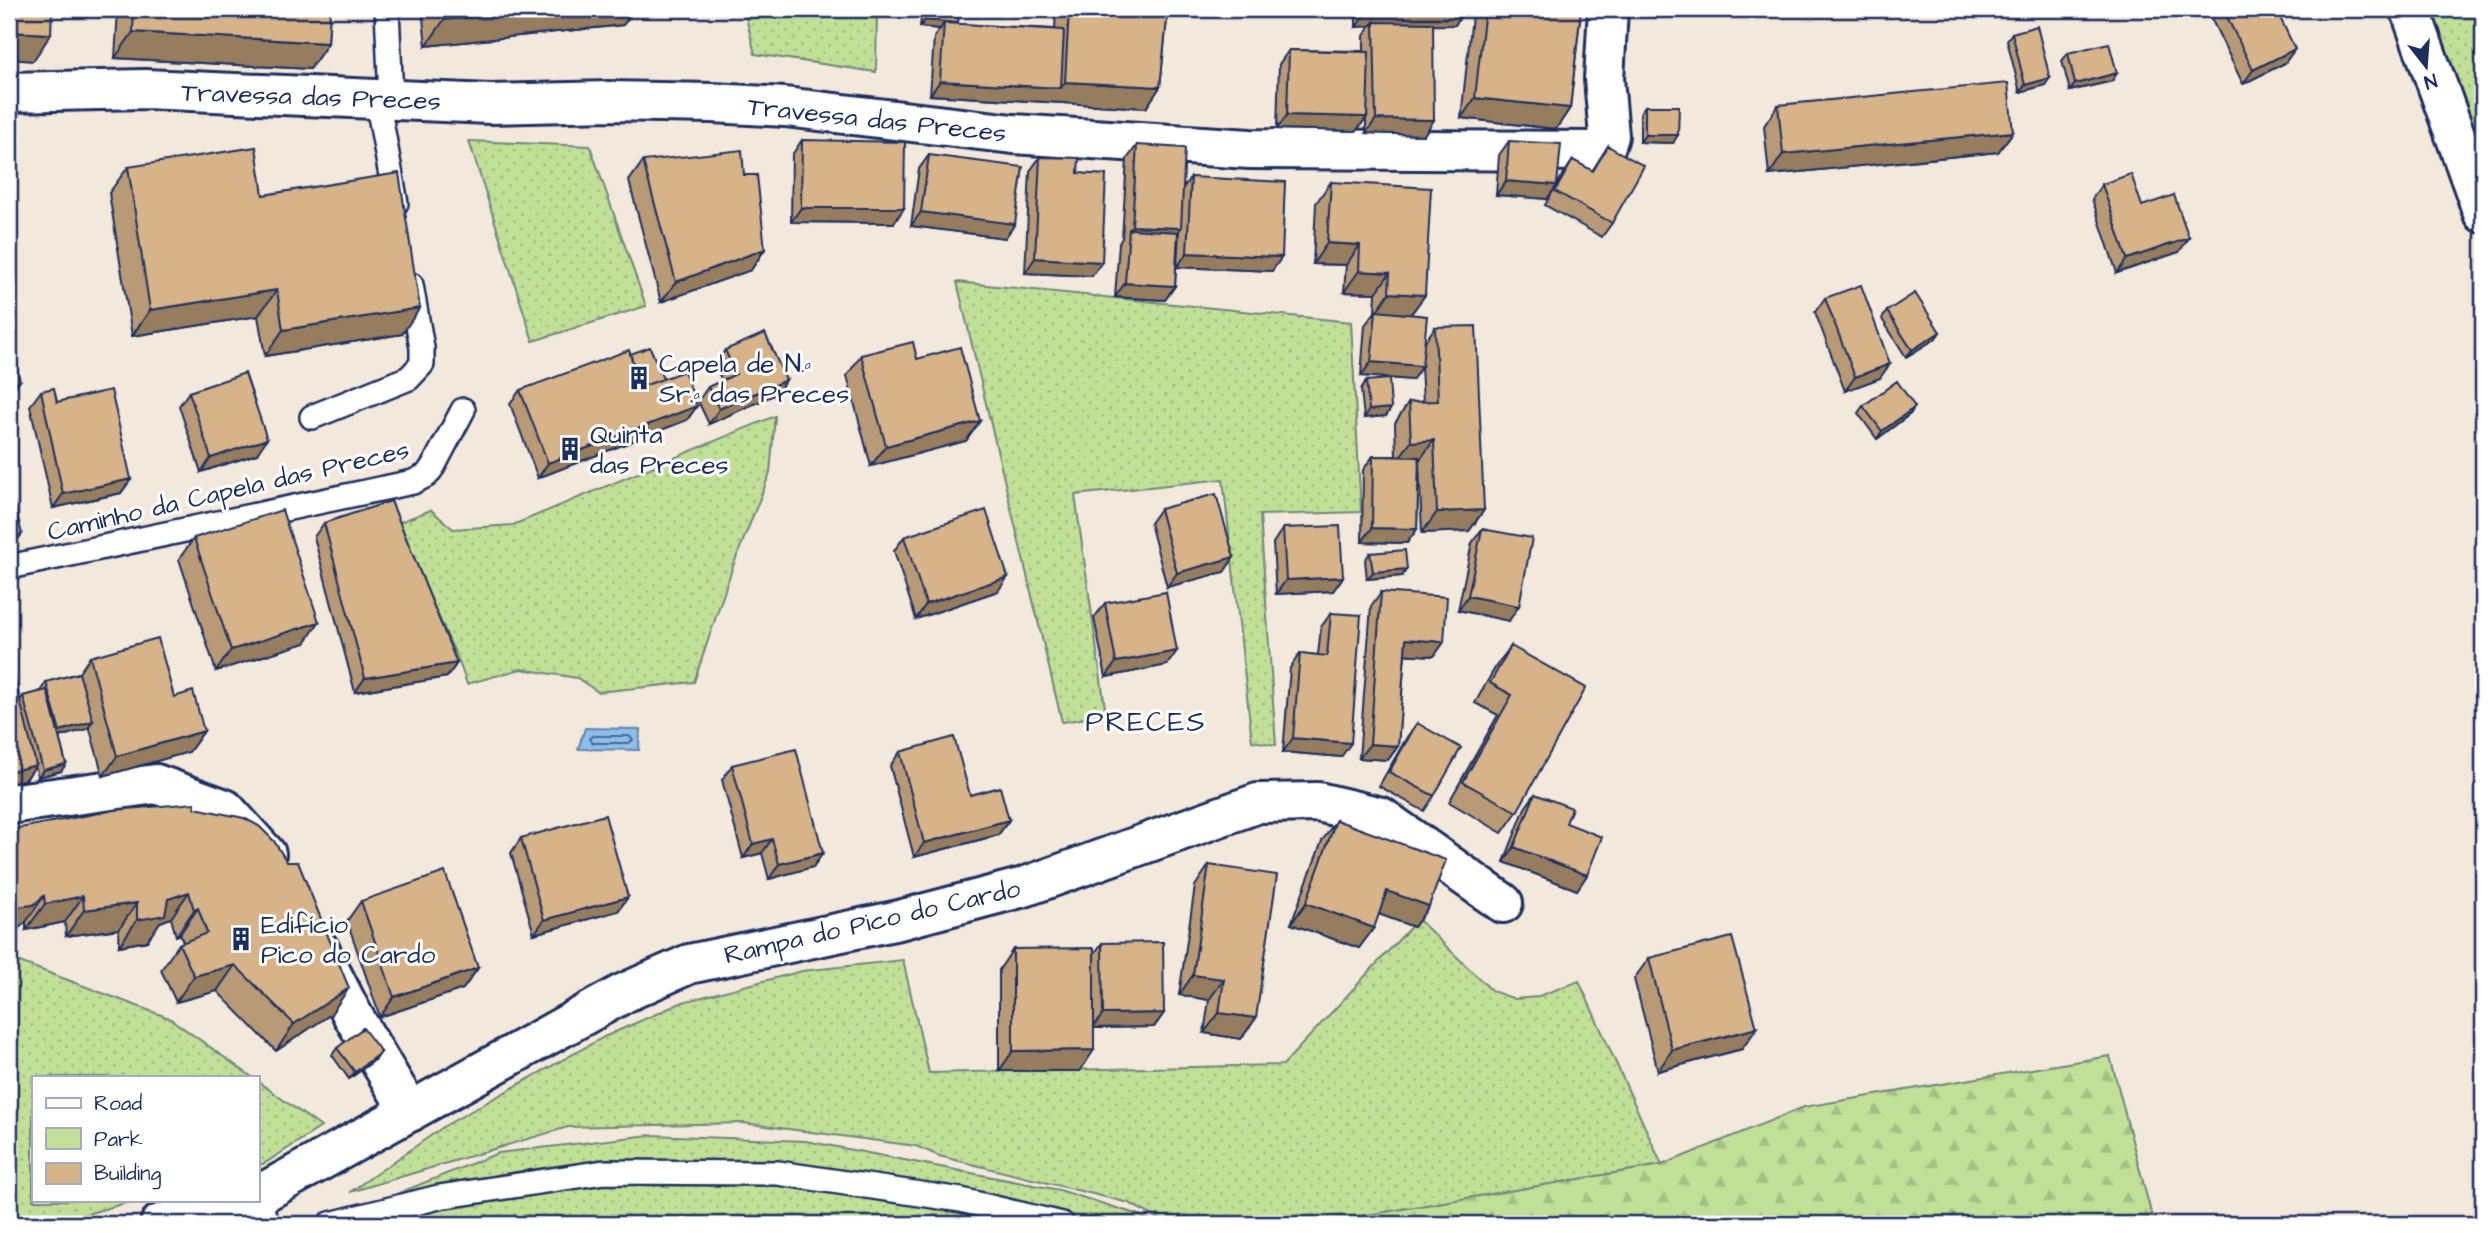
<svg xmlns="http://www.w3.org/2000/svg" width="2492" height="1233" font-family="'Architects Daughter',sans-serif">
	<defs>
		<pattern id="green-dots" width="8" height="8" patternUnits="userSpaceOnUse" patternTransform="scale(1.75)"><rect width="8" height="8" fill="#c1df96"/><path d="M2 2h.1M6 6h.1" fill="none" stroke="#a5c084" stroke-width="1.8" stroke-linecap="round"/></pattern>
		<pattern id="forest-firs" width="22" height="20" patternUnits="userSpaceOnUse" patternTransform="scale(1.75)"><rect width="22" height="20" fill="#c1df96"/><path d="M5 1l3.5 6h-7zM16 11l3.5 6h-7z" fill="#a5c084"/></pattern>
	</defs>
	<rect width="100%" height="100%" fill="#f3e8dc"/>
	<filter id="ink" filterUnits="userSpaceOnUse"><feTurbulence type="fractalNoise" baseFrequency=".0143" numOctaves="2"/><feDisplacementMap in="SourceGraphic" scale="14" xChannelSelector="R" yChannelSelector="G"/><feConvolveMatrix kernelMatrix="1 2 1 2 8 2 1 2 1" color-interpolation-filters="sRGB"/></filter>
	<g filter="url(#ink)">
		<path fill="url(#green-dots)" stroke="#6e877a" stroke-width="2" d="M744,9H877L876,72L755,54Z
			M2410,9H2483V213Z
			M469,141L590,146L646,306L533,341Z
			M957,282L1351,322L1361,512L1260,515L1276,745L1252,741L1223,479L1075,495L1106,715L1062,722Z
			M775,416L770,473L733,566L694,682L598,692L577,678L521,669L467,684L459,662L397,523L431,510L453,529L513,525Z
			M1418,919L1492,991L1515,999L1536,997L1579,981L1662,1165L1315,1224H1168L1129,1203L939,1156L916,1146L743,1123L568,1127L350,1192L446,1125L604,1037L683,1002L802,971L903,960L929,1073L1283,1065Z
			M9,958L169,1018L252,1077H33V1200H137L50,1224H9Z
			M257,1081L321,1127L265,1163L257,1166Z
			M650,1135L806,1141L1059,1190L1139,1215L1155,1224H373L396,1194L498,1153Z"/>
		<path fill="url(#forest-firs)" stroke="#6e877a" stroke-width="2" d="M2110,1056L2154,1224H1315L1662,1165L1804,1107Z"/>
		<path fill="#8dbee9" stroke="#5f85b1" stroke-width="2" d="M585,728L640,729L639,750L578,749Z"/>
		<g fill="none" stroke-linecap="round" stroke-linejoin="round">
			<path stroke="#496896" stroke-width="2" d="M592,736H629L633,740L629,743H592L589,739Z"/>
			<g stroke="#1b2f5e" stroke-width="28">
				<path id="service" d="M387,9L391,99
					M377,99L396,203
					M312,417L409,378L422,364V348L411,285
					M9,567L413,482L427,475L434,465L463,410
					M259,1196L266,1224
					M330,1224L439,1197L604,1172L778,1173L961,1200L1062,1224"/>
			</g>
			<g stroke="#1b2f5e" stroke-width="44">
				<path id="minor" d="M2410,9L2483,213
					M9,92L145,89L490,104L609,101L712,103L785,107L1013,134L1250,149L1595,151L1606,145L1609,136L1604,79L1608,9
					M9,804L156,784L225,809L266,854
					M319,949L352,1014L410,1112
					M257,1196L624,993L689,964L899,920L1024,887L1258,803L1318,802L1381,817L1503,903
					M160,1224L242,1200"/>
			</g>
			<use href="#service" stroke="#fff" stroke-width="23"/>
			<use href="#minor" stroke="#fff" stroke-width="38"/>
		</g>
		<path fill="#b99a76" stroke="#1b2f5e" stroke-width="2" d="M118,9H330L328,43L310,69L115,58Z
			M422,9H635L623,25L426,46Z
			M922,9H959L958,24L1055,29L1056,9H1168L1160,87L1146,108L930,95L934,37L940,29L920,27Z
			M1356,9H1465L1455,25H1433L1424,135L1366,133V118L1356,131L1277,129L1279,64L1289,50L1364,51V36L1370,26L1356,27Z
			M1477,9H1581L1570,108L1556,129L1461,118L1472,16Z
			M2215,9H2276L2285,63L2243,84L2210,16Z
			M2012,33L2045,85L2020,92L2007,40Z
			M2068,53L2117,73L2112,81L2070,91L2062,61Z
			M1778,105L2013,132L1998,152L1769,175L1764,126Z
			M1645,106L1673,143L1640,142V113Z
			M802,140L904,208L894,223L791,222L792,155Z
			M1509,141L1557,184L1573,160L1592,171L1608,146L1612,223L1602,237L1545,205L1554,189L1547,199L1496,195L1499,155Z
			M1137,145L1183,188L1191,177L1272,271L1177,267L1179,231L1178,233L1175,286L1165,300L1115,297L1119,243L1122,238L1127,159Z
			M929,155L1015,224L1005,238L911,226L919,169Z
			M1040,157L1078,173L1092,276L1025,273L1030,171Z
			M643,161L744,175L765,249L751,270L661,302L629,181Z
			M128,167L263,195L402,334L265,356L258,316L132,336L109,193Z
			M1331,182L1425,295L1411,314L1424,343L1435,327L1484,510L1469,531L1422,533L1419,461L1417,529L1407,543L1362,542L1363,470L1373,456H1396L1395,423L1409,402H1423L1421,367L1412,380L1361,376L1365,325L1375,312L1376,293L1344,292L1346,265L1313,264L1316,203Z
			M2102,184L2142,206L2179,252L2117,273L2092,199Z
			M1825,298L1880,378L1845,391L1815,312Z
			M1887,311L1940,332L1935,339L1906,357L1882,319Z
			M725,350L786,380L776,394L709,424L698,401L708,387L722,381L715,365Z
			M630,354L697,406L687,420L538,478L510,404L520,390Z
			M861,355L917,359L980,421L966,441L871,466L847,376Z
			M1366,381L1391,408L1386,416L1364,418L1361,389Z
			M41,391L57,402L131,479L121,493L53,508L30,406Z
			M189,392L257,454L201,472L179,406Z
			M1863,406L1910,414L1877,439L1858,413Z
			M1160,509L1234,557L1224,572L1167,587L1150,523Z
			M324,523L457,663L447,677L355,692L314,537Z
			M1283,528L1343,577L1333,591L1276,594L1273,543Z
			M1482,529L1509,621L1458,610L1472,543Z
			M904,537L998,591L916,619L894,551Z
			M194,538L305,643L216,671L179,559Z
			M1370,553L1402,576L1367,579L1365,560Z
			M1381,592L1444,642L1434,656L1405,654L1398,746L1388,760L1359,758L1371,606Z
			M1105,603L1167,665L1106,677L1094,618Z
			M1331,613L1341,757L1283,752L1290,668L1300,653L1318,655L1321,627Z
			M1511,646L1517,812L1502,833L1449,802L1498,715L1475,703L1496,666Z
			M90,657L174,697L204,731L189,752L103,776L89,726L87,729L59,737L66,764L61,771L38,777L35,766L26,779L20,700L23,696L41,691V690L46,682L79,673Z
			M1417,723L1434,796L1424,811L1379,786L1407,737Z
			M900,752L970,795L1009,820L998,835L914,857L890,766Z
			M732,765L823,853L813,867L769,879L762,853L743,858L722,780Z
			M1535,794L1566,823L1587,875L1577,890L1504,862L1525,808Z
			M195,808L331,1014L276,1051L217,991L176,1002L161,970L179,944L183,942L180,934L176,936L171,918L160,922L147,941L119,946V929L66,936L65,922L26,930V922L15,931L9,932V830Z
			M1336,820L1429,906L1414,927L1379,914L1359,948L1291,924L1322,841Z
			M521,838L628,897L618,911L534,934L511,853Z
			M1209,865L1256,1018L1241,1039L1204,1033L1209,1000L1179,995L1195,886Z
			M361,901L478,968L463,989L380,1017L347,921Z
			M1102,943L1164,1013L1154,1027L1094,1028L1080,1071H999V970L1013,949L1094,954Z
			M1649,958L1742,1049L1658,1071L1634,979Z
			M337,1048L381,1052L376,1059L349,1079L332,1055Z"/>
		<path fill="#967d60" stroke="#1b2f5e" stroke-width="2" d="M553,9H635L623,25L426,46L444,20Z
			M1465,10L1455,25L1374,26V22L1370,26L1356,27L1367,12Z
			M925,20L958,23H944L940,29L920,27Z
			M9,32L51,34L33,61L9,59Z
			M133,32L328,43L310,69L115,58Z
			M2295,49L2285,63L2243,84L2253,70Z
			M2117,73L2112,81L2070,91L2075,84Z
			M2050,78L2045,85L2020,92L2025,85Z
			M940,81L1061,88L1065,82L1160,87L1146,108L930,95Z
			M1475,98L1570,108L1556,129L1461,118Z
			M1287,115L1367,117L1356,131L1277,129Z
			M1376,119L1434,120L1424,135L1366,133Z
			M2013,132L1998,152L1769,175L1783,154Z
			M1645,135H1678L1673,143L1640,142Z
			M1506,181L1557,185L1547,199L1496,195Z
			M801,208H904L894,223L791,222Z
			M921,212L1015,224L1005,238L911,226Z
			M1132,226L1181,228L1171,242L1129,231Z
			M2189,238L2179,252L2117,273L2127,259Z
			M1327,243L1360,245L1346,265L1313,264Z
			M765,249L751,270L661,302L676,282Z
			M1187,253L1282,257L1272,271L1177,267Z
			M1035,258L1102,262L1092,276L1025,273Z
			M1359,271L1390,273L1376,293L1344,292Z
			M1125,283L1175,286L1165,300L1115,297Z
			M277,290L258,316L132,336L150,310Z
			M1389,293L1425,295L1410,315L1375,314Z
			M420,308L402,334L265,356L283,330Z
			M1940,332L1935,339L1906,357L1912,350Z
			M1371,362L1422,366L1412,380L1361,376Z
			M1890,364L1880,378L1845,391L1855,377Z
			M786,380L776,394L709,424L719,409Z
			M20,381L9,395V396V384Z
			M697,406L687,420L538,478L548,463Z
			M1915,407L1910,414L1877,439L1882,431Z
			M1391,408L1386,416L1364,418L1369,410Z
			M980,421L966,441L871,466L886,446Z
			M267,439L257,454L201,472L211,458Z
			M1434,440L1419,461L1396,462L1411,442Z
			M131,479L121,493L53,508L63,494Z
			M1484,510L1469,531L1422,533L1437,512Z
			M1372,528L1417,529L1407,543L1362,542Z
			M22,534L12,548L9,549V537Z
			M1234,557L1224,572L1167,587L1177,573Z
			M1407,569L1402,576L1367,579L1373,572Z
			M1008,577L998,591L916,619L926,604Z
			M1343,577L1333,591L1276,594L1286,580Z
			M1468,596L1519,606L1509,621L1458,610Z
			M319,622L305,643L216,671L231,650Z
			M1406,639L1444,642L1434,656L1396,654Z
			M1177,651L1167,665L1106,677L1116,662Z
			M457,663L447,677L355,692L365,678Z
			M93,721L87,729L55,738L60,731Z
			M204,731L189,752L103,776L117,756Z
			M1293,738L1351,743L1341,757L1283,752Z
			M1370,744L1398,746L1388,760L1359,758Z
			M66,764L61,771L38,777L43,770Z
			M36,765L26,779L9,784V772Z
			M1009,820L998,835L914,857L924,843Z
			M772,839L762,853L743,858L753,844Z
			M1514,847L1587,875L1577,890L1504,862Z
			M823,853L813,867L769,879L779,864Z
			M1387,891L1429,906L1414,927L1373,912Z
			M189,892L171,918L160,922L147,941L119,946L137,920L168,899Z
			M44,896L26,922L15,931L9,932V908Z
			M83,896L65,922L26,930L45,904Z
			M628,897L618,911L534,934L544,920Z
			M137,903L119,929L66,936L84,910Z
			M1306,903L1374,928L1359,948L1291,924Z
			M198,908L180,934L176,936L194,910Z
			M235,965L217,991L176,1002L194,976Z
			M478,968L463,989L380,1017L394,997Z
			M1193,975L1224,979L1209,1000L1179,995Z
			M349,988L331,1014L276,1051L294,1024Z
			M1164,1013L1154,1027L1093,1028L1103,1014Z
			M1219,1013L1256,1018L1241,1039L1204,1033Z
			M1757,1028L1742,1049L1658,1071L1672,1050Z
			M1094,1050L1080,1071H999L1013,1051Z
			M381,1052L376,1059L349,1079L355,1072Z"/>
		<path fill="#d7b389" stroke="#1b2f5e" stroke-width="2" d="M9,9H52L51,34L9,32Z
			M134,9H330L328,43L133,32Z
			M443,9H553L444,20Z
			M926,9H959L958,23L925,20Z
			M1069,9H1168L1160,87L1065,82Z
			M1366,9H1465V10L1367,12Z
			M1485,9H1581L1570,108L1475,98Z
			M2223,9H2276L2295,49L2253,70Z
			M1374,22L1433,23L1434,120L1376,119Z
			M944,23L1064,30L1061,88L940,81Z
			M2037,26L2050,78L2025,85L2012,33Z
			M2109,43L2117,73L2075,84L2068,53Z
			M1289,50L1369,52L1367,117L1287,115Z
			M2008,83L2013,132L1783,154L1778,105Z
			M1645,106H1679L1678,135H1645Z
			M802,140L905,142L904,208H801Z
			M1509,141L1561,144L1557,185L1506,181Z
			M1137,145L1185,148L1181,228L1132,226Z
			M1608,146L1644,166L1612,223L1555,191L1573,160L1593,171Z
			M256,147L263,195L399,173L420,308L283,330L277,290L150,310L128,167Z
			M742,150L744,175H757L765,249L676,282L643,161Z
			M929,155L1023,167L1015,224L921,212Z
			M1040,157L1079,158L1078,173L1106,175L1102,262L1035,258Z
			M2131,174L2142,206L2174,195L2189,238L2127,259L2102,184Z
			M1191,177L1285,182L1282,257L1187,253Z
			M1331,182L1431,188L1425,295L1389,293L1390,273L1359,271L1360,245L1327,243Z
			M1129,229L1178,232L1175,286L1125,283Z
			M1861,285L1890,364L1855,377L1825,298Z
			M1915,293L1940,332L1912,350L1887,311Z
			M1376,311L1427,316L1422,366L1371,362Z
			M1476,326L1484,510L1437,512L1434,440L1411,442L1409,402L1438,401L1435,327Z
			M765,333L786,380L719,409L708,387L736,374L725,350Z
			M9,340L20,381L9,384Z
			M913,342L917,359L960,347L980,421L886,446L861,355Z
			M650,347L663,379L641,387L630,354Z
			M629,350L641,387L684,371L697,406L548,463L520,390Z
			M245,373L267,439L211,458L189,392Z
			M1389,379L1391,408L1369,410L1366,381Z
			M1897,381L1915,407L1882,431L1863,406Z
			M54,388L57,402L111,390L131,479L63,494L41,391Z
			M1373,456L1419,457L1417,529L1372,528Z
			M1216,494L1234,557L1177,573L1160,509Z
			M391,501L457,663L365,678L324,523Z
			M14,502L22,534L9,537V503Z
			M282,510L319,622L231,650L194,538Z
			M986,510L1008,577L926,604L904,537Z
			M1340,526L1343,577L1286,580L1283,528Z
			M1482,529L1532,538L1519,606L1468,596Z
			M1405,550L1407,569L1373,572L1370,553Z
			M1166,592L1177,651L1116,662L1105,603Z
			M1381,592L1447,597L1444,642L1406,639L1398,746L1370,744Z
			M1331,613L1361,615L1351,743L1293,738L1300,653L1327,656Z
			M158,638L174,697L193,691L204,731L117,756L90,657Z
			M1511,646L1586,688L1517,812L1463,782L1512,695L1490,683Z
			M9,655L36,765L9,772Z
			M79,673L93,721L60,731L46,682Z
			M47,690L66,764L43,770L23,696Z
			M1417,723L1461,748L1434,796L1389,772Z
			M954,737L970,795L1000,787L1009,820L924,843L900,752Z
			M796,749L823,853L779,864L772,839L753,844L732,765Z
			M1535,794L1572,808L1566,823L1602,837L1587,875L1514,847Z
			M195,803V808L244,818L259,826L274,841L287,862H298L349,988L294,1024L235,965L194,976L179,944L207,933L198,908L194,910L189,892L168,899L165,915L137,920V903L84,910L83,896L45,904L44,896L33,905L9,908V830L115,810Z
			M605,815L628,897L544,920L521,838Z
			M1336,820L1446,860L1429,906L1387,891L1374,928L1306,903Z
			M1209,865L1277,875L1256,1018L1219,1013L1224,979L1193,975Z
			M445,872L478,968L394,997L361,901Z
			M1732,937L1757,1028L1672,1050L1649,958Z
			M1163,942L1164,1013L1103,1014L1102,943Z
			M1094,948V1050L1013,1051V949Z
			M363,1028L381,1052L355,1072L337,1048Z"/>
	</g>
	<defs>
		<g id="building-bare" transform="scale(1.89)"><path d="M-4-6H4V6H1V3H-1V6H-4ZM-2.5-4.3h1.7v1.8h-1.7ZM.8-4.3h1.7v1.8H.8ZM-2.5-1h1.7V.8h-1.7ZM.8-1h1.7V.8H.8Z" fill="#1b2f5e" stroke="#fff" stroke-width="2.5" paint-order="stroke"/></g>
	</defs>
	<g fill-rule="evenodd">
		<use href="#building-bare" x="639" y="378"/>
		<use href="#building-bare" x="570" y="449"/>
		<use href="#building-bare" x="241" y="939"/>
	</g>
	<g text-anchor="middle" stroke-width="6" stroke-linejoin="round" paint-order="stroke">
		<g font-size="26" fill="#1b2f5e" stroke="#fff">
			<text transform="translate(311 96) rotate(2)" y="9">Travessa das Preces</text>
			<text transform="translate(877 119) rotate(6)" y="9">Travessa das Preces</text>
			<text transform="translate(228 490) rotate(-13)" y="9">Caminho da Capela das Preces</text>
			<text transform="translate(872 921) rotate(-13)" y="9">Rampa do Pico do Cardo</text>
		</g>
		<g font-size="26" fill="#1b2f5e" stroke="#fff" text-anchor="start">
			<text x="659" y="372">Capela de N.ª<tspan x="659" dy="30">Sr.ª das Preces</tspan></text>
			<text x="590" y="443">Quinta<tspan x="590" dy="30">das Preces</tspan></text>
			<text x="261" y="933">Edifício<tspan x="261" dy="30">Pico do Cardo</tspan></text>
		</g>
		<g font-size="28" letter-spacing="2" fill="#1b2f5e" stroke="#fff">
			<text x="1146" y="731">PRECES</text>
		</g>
	</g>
	<rect width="2492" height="1233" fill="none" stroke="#fff" stroke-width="35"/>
	<rect x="18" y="18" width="2457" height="1198" fill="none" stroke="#1b2f5e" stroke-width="2.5" filter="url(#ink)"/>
	<rect x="32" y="1076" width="228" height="126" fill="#ffffff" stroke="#a4acbf" stroke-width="2"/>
	<rect x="46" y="1098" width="35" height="10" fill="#ffffff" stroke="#a4acbf" stroke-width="2"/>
	<text x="94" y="1110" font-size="21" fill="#1b2f5e">Road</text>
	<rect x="46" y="1128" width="35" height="21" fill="#c1df96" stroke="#a4acbf" stroke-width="2"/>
	<text x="94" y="1146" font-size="21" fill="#1b2f5e">Park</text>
	<rect x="46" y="1163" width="35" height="21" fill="#d7b389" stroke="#a4acbf" stroke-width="2"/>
	<text x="94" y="1180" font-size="21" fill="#1b2f5e">Building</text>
	<g transform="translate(2426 66) rotate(163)" stroke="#ffffff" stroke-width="5" paint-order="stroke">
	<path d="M0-5L12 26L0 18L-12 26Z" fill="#1b2f5e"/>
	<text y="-10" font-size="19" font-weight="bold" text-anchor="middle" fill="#1b2f5e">N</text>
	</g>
</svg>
